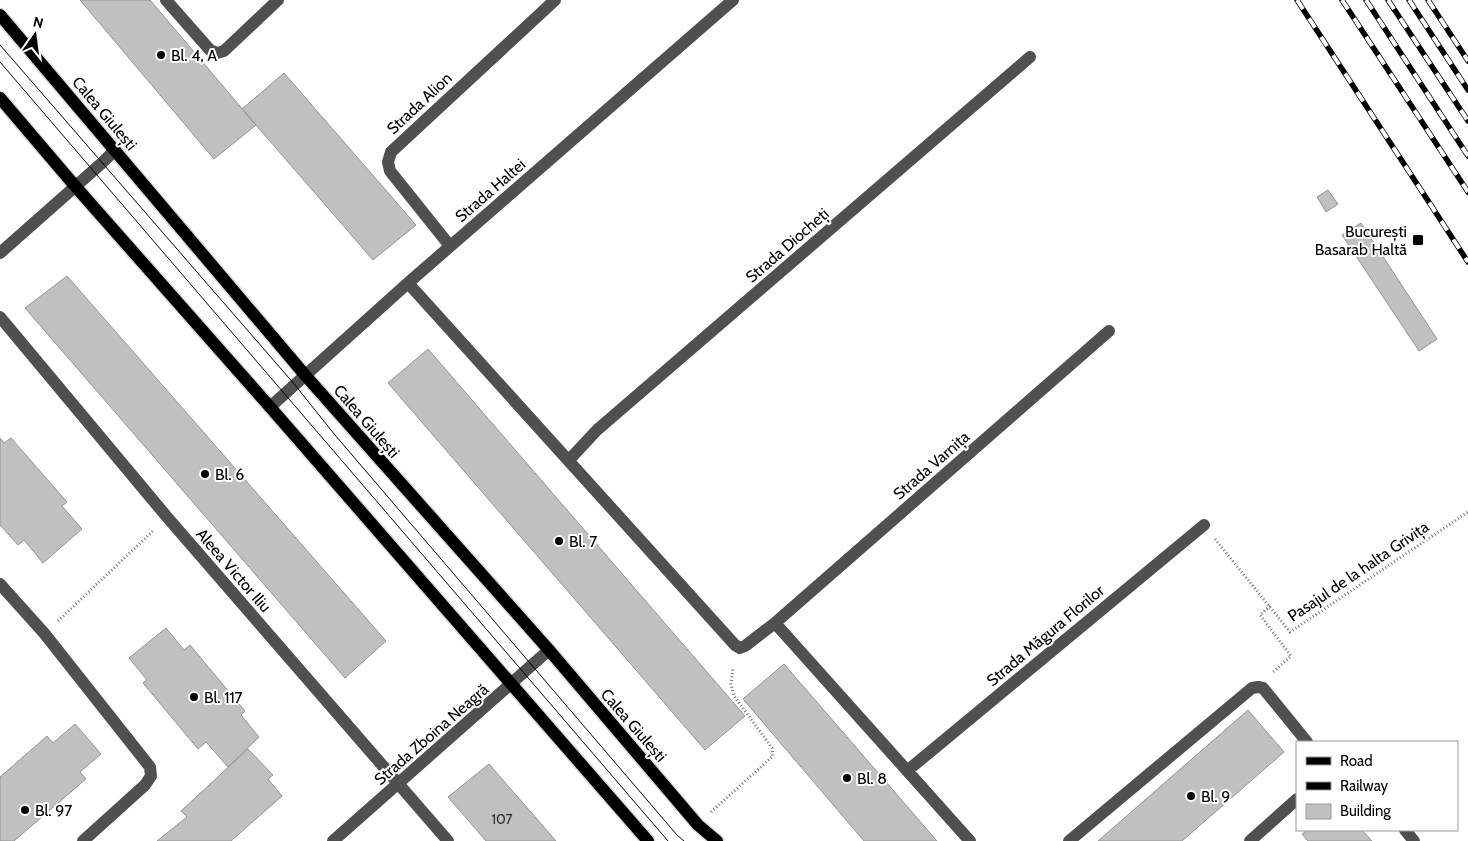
<svg xmlns="http://www.w3.org/2000/svg" width="1468" height="841" font-family="Cabin,sans-serif">
	<rect width="100%" height="100%" fill="#fff"/>
	<path fill="#c0c0c0" stroke="#949494" d="M80,0H150L256,125L214,159Z
		M284,73L416,225L373,260L242,109Z
		M1328,190L1338,204L1326,212L1317,197Z
		M1361,223L1437,339L1419,351L1342,235Z
		M67,276L386,641L345,678L25,308Z
		M428,349L745,716L705,750L388,383Z
		M0,438L4,443L11,438L67,502L62,506L82,529L43,563L24,540L18,545L0,525Z
		M166,628L184,650L190,645L245,711L241,715L259,737L228,767L206,742L198,749L143,683L147,680L129,658Z
		M784,664L937,841H864L743,699Z
		M1248,710L1284,752L1182,841H1098Z
		M75,724L101,754L80,772L86,779L14,841H0V777L47,736L53,743Z
		M248,749L273,775L268,779L282,796L231,841H157L187,817L181,811Z
		M489,764L556,841H486L448,797Z
		M1308,830H1362L1372,841H1308L1302,834Z"/>
	<g fill="none" stroke-linecap="round" stroke-linejoin="round">
		<g stroke="#dbdbdb" stroke-width="15">
			<path id="major" d="M0,15L305,375L549,650L698,825L717,841
				M0,98L75,186L270,407L648,841"/>
		</g>
		<path stroke="#727272" stroke-width="3" stroke-dasharray="1 2.5" stroke-linecap="butt" d="M1215,539L1290,632L1468,512
			M1270,606L1260,615L1291,656L1273,672
			M58,621L153,531
			M711,812L773,756L772,748L734,696L731,684L733,667"/>
		<path stroke="#505050" stroke-width="12" d="M166,0L210,50L217,53L224,51L278,0
			M450,246L390,171L388,162L391,152L555,0
			M0,253L103,162L115,150
			M408,283L735,645L740,648L745,646L775,623L970,841
			M0,317L167,517L448,841
			M270,407L408,283L733,0
			M569,460L597,430L1030,57
			M0,584L44,633L150,767L151,776L145,785L83,841
			M775,623L1109,331
			M907,771L1204,525
			M1405,830L1414,841
			M333,841L549,650
			M1069,841L1252,688L1258,687L1263,688L1307,742
			M1250,841L1297,799"/>
		<use href="#major" stroke="#000" stroke-width="12"/>
		<path stroke="#000" stroke-width="1" d="M0,45L295,385L335,435L677,835L684,841
			M0,62L668,841"/>
		<g stroke="#000" stroke-width="5.5">
			<path id="rail" d="M1297,0L1468,262
				M1342,0L1468,192
				M1366,0L1468,156
				M1388,0L1468,121
				M1409,0L1468,90
				M1428,0L1468,61"/>
		</g>
		<use href="#rail" stroke="#fff" stroke-width="4" stroke-dasharray="11" stroke-linecap="butt"/>
	</g>
	<g fill="#000" stroke="#fff" stroke-width="2">
		<circle cx="161" cy="55" r="5"/>
		<rect x="1412" y="234" width="12" height="12" rx="2.5"/>
		<circle cx="205" cy="474" r="5"/>
		<circle cx="559" cy="541" r="5"/>
		<circle cx="194" cy="697" r="5"/>
		<circle cx="847" cy="778" r="5"/>
		<circle cx="1191" cy="796" r="5"/>
		<circle cx="25" cy="810" r="5"/>
	</g>
	<g text-anchor="middle" stroke-width="4" stroke-linejoin="round" paint-order="stroke">
		<g font-size="14" fill="#303030">
			<text x="502" y="824">107</text>
		</g>
		<g font-size="16" fill="#000" stroke="#fff" text-anchor="start">
			<text x="171" y="61">Bl. 4, A</text>
			<text x="1407" y="237" text-anchor="end">București<tspan x="1407" dy="18">Basarab Haltă</tspan></text>
			<text x="215" y="480">Bl. 6</text>
			<text x="569" y="547">Bl. 7</text>
			<text x="204" y="703">Bl. 117</text>
			<text x="857" y="784">Bl. 8</text>
			<text x="1201" y="802">Bl. 9</text>
			<text x="35" y="816">Bl. 97</text>
		</g>
		<g font-size="16" fill="#000" stroke="#fff">
			<text transform="translate(419 103) rotate(-43)" y="6">Strada Alion</text>
			<text transform="translate(105 113) rotate(50)" y="6">Calea Giulești</text>
			<text transform="translate(490 190) rotate(-41)" y="6">Strada Haltei</text>
			<text transform="translate(787 245) rotate(-41)" y="6">Strada Diocheți</text>
			<text transform="translate(367 421) rotate(49)" y="6">Calea Giulești</text>
			<text transform="translate(931 465) rotate(-41)" y="6">Strada Varnița</text>
			<text transform="translate(234 570) rotate(49)" y="6">Aleea Victor Iliu</text>
			<text transform="translate(1358 571) rotate(-34)" y="6">Pasajul de la halta Grivița</text>
			<text transform="translate(1045 635) rotate(-40)" y="6">Strada Măgura Florilor</text>
			<text transform="translate(634 725) rotate(49)" y="6">Calea Giulești</text>
			<text transform="translate(431 734) rotate(-41)" y="6">Strada Zboina Neagră</text>
		</g>
	</g>
	<rect x="1296" y="741" width="162" height="90" fill="#ffffff" stroke="#999999"/>
	<rect x="1306" y="757" width="25" height="8" fill="#000000" stroke="#999999"/>
	<text x="1340" y="766" font-size="15" fill="#000000">Road</text>
	<rect x="1306" y="782" width="25" height="8" fill="#000000" stroke="#999999"/>
	<text x="1340" y="791" font-size="15" fill="#000000">Railway</text>
	<rect x="1306" y="804" width="25" height="15" fill="#c0c0c0" stroke="#999999"/>
	<text x="1340" y="816" font-size="15" fill="#000000">Building</text>
	<g transform="translate(35 35) rotate(14)" stroke="#ffffff" stroke-width="4" paint-order="stroke">
	<path d="M0-4L9 19L0 12L-9 19Z" fill="#000000"/>
	<text y="-8" font-size="14" font-weight="bold" text-anchor="middle" fill="#000000">N</text>
	</g>
</svg>
